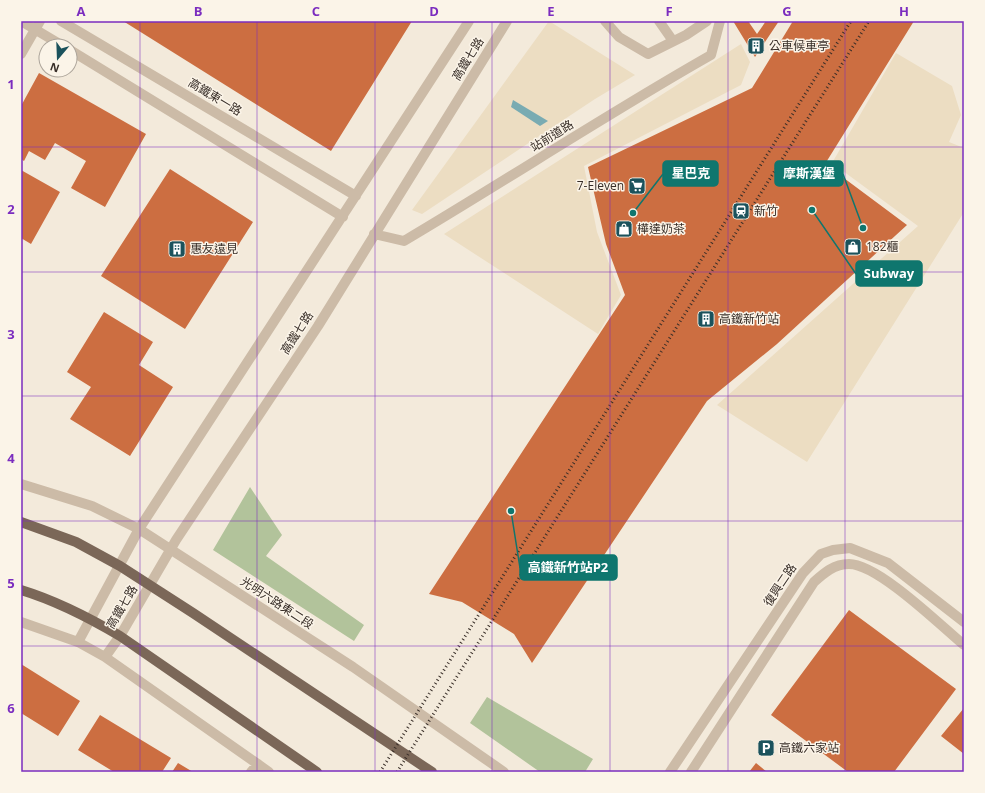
<svg xmlns="http://www.w3.org/2000/svg" width="985" height="793" font-family="'Open Sans','Noto Sans TC',sans-serif">
	<rect width="100%" height="100%" fill="#f3eadb"/>
	<path fill="#b2c39b" d="M250,487L282,535L266,556L364,625L354,641L213,550Z
		M487,697L593,759L585,772H540L470,723Z"/>
	<path fill="#ecddc2" d="M549,21L635,75L595,99L422,214L412,210Z
		M741,44L750,62L741,85L584,166L597,232L621,295L598,334L444,234Z
		M896,53L952,86L961,115L949,142L964,148V212L807,462L717,405L918,226L832,163Z"/>
	<path fill="#79abb2" d="M513,100L548,121L540,126L511,107Z"/>
	<path fill="#cc6e41" d="M123,21H412L331,151Z
		M733,21H748L757,34L766,21H779L755,57Z
		M793,21H914L825,164L907,225L777,344L707,401L532,663L514,634L462,602L429,594L625,295L606,244L588,167L752,88Z
		M39,73L146,134L105,207L71,188L86,161L55,143L45,160L29,151L24,161L21,159V106Z
		M170,169L253,222L185,329L101,276Z
		M21,170L60,192L31,244L21,238Z
		M104,312L153,342L139,365L173,387L130,456L70,419L91,387L67,372Z
		M849,610L956,689L894,772H848L771,715Z
		M21,664L80,701L58,736L21,713Z
		M964,708V754L941,736Z
		M100,715L171,758L162,772H114L78,750Z
		M178,763L193,772H172Z
		M756,763L767,772H749Z"/>
	<g fill="none" stroke-linecap="round" stroke-linejoin="round">
		<path stroke="#ccbba7" stroke-width="10" d="M21,21L63,46
			M61,21L356,196
			M605,21L619,37L648,54L686,35L707,21
			M659,21L673,41
			M70,50L343,217
			M21,54L40,21
			M374,234L404,241C507,180 607,114 711,55L720,21
			M21,484L92,506L139,529L353,667L504,772
			M21,622L78,642L105,657L269,772
			M78,642L139,529L469,21
			M105,657L120,636L176,540L318,326L507,21
			M251,772L258,764
			M670,772L803,573L821,554L833,550L850,548L888,563L964,622
			M691,772L814,582C824,573 834,564 849,564C878,564 940,625 964,645"/>
		<path stroke="#7b6758" stroke-width="10" d="M21,522L76,542L120,566L193,613L432,772
			M21,590C57,601 88,617 120,636L317,772"/>
		<path stroke="#382e28" stroke-width="3" stroke-dasharray="1 3" stroke-linecap="butt" d="M380,772L851,21
			M397,772L869,21"/>
	</g>
	<path fill="none" stroke="#7b2cbf" stroke-width="1" stroke-opacity="0.55" d="M140,21V772M257,21V772M375,21V772M492,21V772M610,21V772M728,21V772M845,21V772M21,147H964M21,272H964M21,396H964M21,521H964M21,646H964"/>
	<defs>
		<g id="building-square" transform="scale(0.9)"><rect x="-9" y="-9" width="18" height="18" rx="4" fill="#1b525c" stroke="#fbf4e8"/><path d="M-4-6H4V6H1V3H-1V6H-4ZM-2.5-4.3h1.7v1.8h-1.7ZM.8-4.3h1.7v1.8H.8ZM-2.5-1h1.7V.8h-1.7ZM.8-1h1.7V.8H.8Z" fill="#fff"/></g>
		<g id="supermarket-square" transform="scale(0.9)"><rect x="-9" y="-9" width="18" height="18" rx="4" fill="#1b525c" stroke="#fbf4e8"/><path d="M-6-5.5h2.5l.6 2H6L4.5 2H-2.5L-4.4-4H-6ZM-1.5 3.2a1.3 1.3 0 1 0 .1 0ZM3 3.2a1.3 1.3 0 1 0 .1 0Z" fill="#fff"/></g>
		<g id="station-square" transform="scale(0.9)"><rect x="-9" y="-9" width="18" height="18" rx="4" fill="#1b525c" stroke="#fbf4e8"/><path d="M-3-6H3Q5-6 5-4V2Q5 4 3 4L4.5 6H3L1.5 4h-3L-3 6H-4.5L-3 4Q-5 4-5 2V-4Q-5-6-3-6ZM-3.5-4v3h7v-3ZM-3.5 1v1.5H-2V1ZM2 1v1.5H3.5V1Z" fill="#fff"/></g>
		<g id="shop-square" transform="scale(0.9)"><rect x="-9" y="-9" width="18" height="18" rx="4" fill="#1b525c" stroke="#fbf4e8"/><path d="M-5-2.5h2.3a2.7 3.5 0 0 1 5.4 0H5L5.5 6h-11ZM-1.5-2.5h3a1.5 2.3 0 0 0-3 0Z" fill="#fff"/></g>
		<g id="parking-square" transform="scale(0.9)"><rect x="-9" y="-9" width="18" height="18" rx="4" fill="#1b525c" stroke="#fbf4e8"/><path d="M-3.5-5.5H1a3.5 3.5 0 0 1 0 7H-1V5.5H-3.5ZM-1-3.4V-.6H.8a1.4 1.4 0 0 0 0-2.8Z" fill="#fff"/></g>
	</defs>
	<g fill-rule="evenodd">
		<use href="#building-square" x="756" y="46"/>
		<use href="#supermarket-square" x="637" y="186"/>
		<use href="#station-square" x="741" y="211"/>
		<use href="#shop-square" x="624" y="229"/>
		<use href="#shop-square" x="853" y="247"/>
		<use href="#building-square" x="177" y="249"/>
		<use href="#building-square" x="706" y="319"/>
		<use href="#parking-square" x="766" y="748"/>
	</g>
	<g text-anchor="middle" stroke-width="3" stroke-linejoin="round" paint-order="stroke">
		<g font-size="12" fill="#382e28" stroke="#fbf4e8" text-anchor="start">
			<text x="769" y="50">公車候車亭</text>
			<text x="624" y="190" text-anchor="end">7-Eleven</text>
			<text x="754" y="215">新竹</text>
			<text x="637" y="233">樺達奶茶</text>
			<text x="866" y="251">182櫃</text>
			<text x="190" y="253">惠友遠見</text>
			<text x="719" y="323">高鐵新竹站</text>
			<text x="779" y="752">高鐵六家站</text>
		</g>
		<g font-size="12" fill="#382e28" stroke="#fbf4e8">
			<text transform="translate(468 59) rotate(-58)" y="4">高鐵七路</text>
			<text transform="translate(215 97) rotate(31)" y="4">高鐵東一路</text>
			<text transform="translate(552 136) rotate(-32)" y="4">站前道路</text>
			<text transform="translate(297 333) rotate(-57)" y="4">高鐵七路</text>
			<text transform="translate(780 585) rotate(-56)" y="4">復興二路</text>
			<text transform="translate(277 603) rotate(33)" y="4">光明六路東二段</text>
			<text transform="translate(122 607) rotate(-59)" y="4">高鐵七路</text>
		</g>
	</g>
	<path fill="none" stroke="#0f766e" stroke-width="1.5" d="M633 213L663 174M863 228L843 174M812 210L856 274M511 511L520 568"/>
	<g fill="#0f766e" stroke="#fbf4e8" stroke-width="1.5">
		<circle cx="633" cy="213" r="4"/>
		<circle cx="863" cy="228" r="4"/>
		<circle cx="812" cy="210" r="4"/>
		<circle cx="511" cy="511" r="4"/>
	</g>
	<g fill="#0f766e" stroke="#0f766e" stroke-width="1.5">
		<rect x="663" y="161" width="55" height="25" rx="4"/>
		<rect x="775" y="161" width="68" height="25" rx="4"/>
		<rect x="856" y="261" width="66" height="25" rx="4"/>
		<rect x="520" y="555" width="97" height="25" rx="4"/>
	</g>
	<g font-size="13" text-anchor="middle" font-weight="bold" fill="#fff">
		<text x="691" y="178">星巴克</text>
		<text x="809" y="178">摩斯漢堡</text>
		<text x="889" y="278">Subway</text>
		<text x="568" y="572">高鐵新竹站P2</text>
	</g>
	<rect width="985" height="793" fill="none" stroke="#fbf4e8" stroke-width="44"/>
	<g transform="translate(58 58) rotate(199)"><circle r="19" fill="#fbf4e8" stroke="#ada59b"/>
	<path d="M0-3L7 15L0 10L-7 15Z" fill="#1b525c"/>
	<text y="-6" font-size="11" font-weight="bold" text-anchor="middle" fill="#382e28">N</text>
	</g>
	<rect x="22" y="22" width="941" height="749" fill="none" stroke="#7b2cbf" stroke-width="1.5"/>
	<g font-size="13" text-anchor="middle" font-weight="bold" fill="#7b2cbf">
		<text x="81" y="16">A</text>
		<text x="198" y="16">B</text>
		<text x="316" y="16">C</text>
		<text x="434" y="16">D</text>
		<text x="551" y="16">E</text>
		<text x="669" y="16">F</text>
		<text x="787" y="16">G</text>
		<text x="904" y="16">H</text>
		<text x="11" y="89">1</text>
		<text x="11" y="214">2</text>
		<text x="11" y="339">3</text>
		<text x="11" y="463">4</text>
		<text x="11" y="588">5</text>
		<text x="11" y="713">6</text>
	</g>
</svg>
